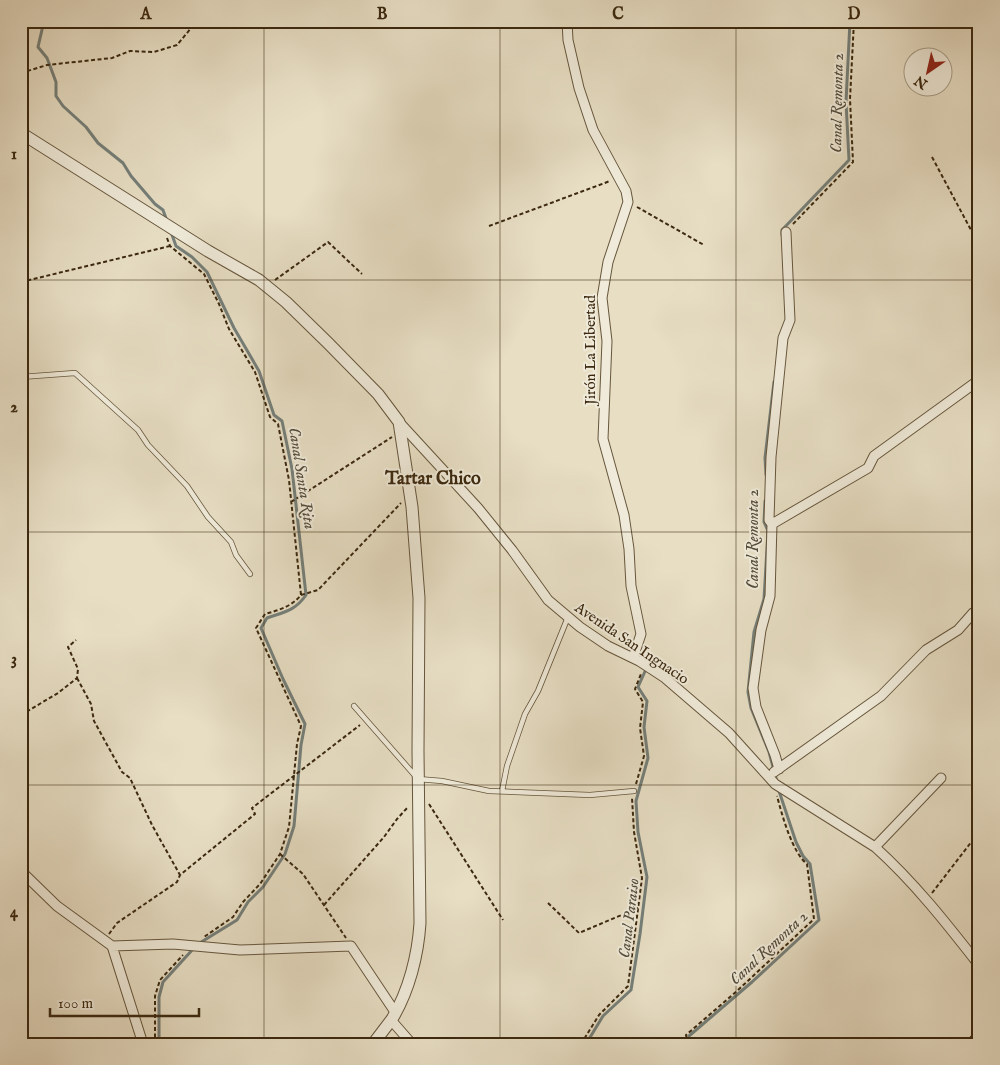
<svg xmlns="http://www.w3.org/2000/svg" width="1000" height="1065" font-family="'IM FELL English',serif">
	<rect width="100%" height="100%" fill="#e7dec4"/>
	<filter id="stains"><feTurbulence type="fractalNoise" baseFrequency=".004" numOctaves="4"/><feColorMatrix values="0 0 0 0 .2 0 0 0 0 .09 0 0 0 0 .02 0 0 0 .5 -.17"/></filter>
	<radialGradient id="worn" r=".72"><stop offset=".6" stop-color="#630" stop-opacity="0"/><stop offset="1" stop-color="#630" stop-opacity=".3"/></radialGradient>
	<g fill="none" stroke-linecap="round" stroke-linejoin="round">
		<path stroke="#757f79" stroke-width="3" d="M44,21L38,47L47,58L56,82V96L63,106L86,127L98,143L123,163L131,176L155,204L163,210L167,221
			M171,232L176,246L192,257L207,272L234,328L259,371L274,415L282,421L292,469L306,595C295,611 284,612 267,618L261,628L283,679L305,724L301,745L294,826L285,854L263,887L248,902L237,920L198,944
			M782,235V230L849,160L846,102L850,21
			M766,475L765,458L774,382
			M765,501L764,522L768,531L764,599L754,632L748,692L751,708L769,752L777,782
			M159,1044V997L163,982L194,948
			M586,1044L603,1016L631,990L640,934L647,877L638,832L636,801L648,758L644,727L647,701L638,687L647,667
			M692,1044L689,1036L752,982L819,920L810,864L803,856L796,842L778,788
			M971,1044L979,1036"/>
		<g stroke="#66563c" stroke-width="6">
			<path id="service" d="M21,377L75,373L138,430L148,445L187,486L208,517L231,542L236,555L250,574
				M354,706L418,779L442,781L489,791L590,795L634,791
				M502,791L507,766L525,714L538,691L568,617"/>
		</g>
		<g stroke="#66563c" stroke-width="11">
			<path id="minor" d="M567,21L568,40L579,88L593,130L626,191L628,202L608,262L602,298L607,341L603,439L624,515L629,549L631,586L641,634L633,658
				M399,422L478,508L512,550L548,600L580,627L608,646L639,661L665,678L729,733L775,784L875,847C914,882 947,924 979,965
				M772,524L868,468L874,456L979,380
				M779,769L775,755L756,707L753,688L761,630L770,596L772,524L769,520L771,457L783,338L790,320L786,232
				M774,772L881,696L926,650L958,630L973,613L979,610
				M875,847L941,778
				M21,871L57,906L112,946L143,1044
				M112,946L173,944L240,950L351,946L395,1012
				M391,1020L412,1044"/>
		</g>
		<g stroke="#66563c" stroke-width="13">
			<path id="tertiary" d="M21,133L208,251L259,280L286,302L328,343L378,394L399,422L412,507L419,598L418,751L420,923C418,955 409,991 392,1019C386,1027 379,1036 373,1044"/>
		</g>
		<path stroke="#3b280f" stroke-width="2" stroke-dasharray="4 2.5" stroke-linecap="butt" d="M21,73L47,65L112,58L130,51L154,52L177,45L197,21
			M932,157L979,245
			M637,207L704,245
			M793,224L853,162L850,99L854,21
			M489,226L610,181
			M167,238L170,246L204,274L219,304L229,329L255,372L270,417L278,424L289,480L301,595C291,607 279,610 265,614L256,628L301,726L297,744L289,827L280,854L260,884L243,902L233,917L204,937
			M275,280L328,242L362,274
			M21,282L170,246
			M291,502L392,437
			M301,595L318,590L401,503
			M77,678L91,704L94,721L122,772L130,778L152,825L180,875
			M21,715L58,693L77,678L78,669L68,647L76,640
			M636,784L644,756L640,728L643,702L635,689L641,674
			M429,804L503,920
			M280,854L303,874L346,938
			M932,893L979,832
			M548,903L579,933L638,908
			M324,905L384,837L397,819L408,807
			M109,934L117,923L177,882L180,875L255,814L252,808L360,725
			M155,1044V996L160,980L183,955
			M581,1044L599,1015L628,986L642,878L634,832L632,798
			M688,1044L686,1035L737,991L814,919L807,864C792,852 782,815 777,796
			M964,1044L979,1029"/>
		<use href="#service" stroke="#efead9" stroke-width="4.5"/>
		<use href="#minor" stroke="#efead9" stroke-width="9"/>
		<use href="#tertiary" stroke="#efead9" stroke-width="11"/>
	</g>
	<path fill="none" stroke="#3b280f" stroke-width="1" stroke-opacity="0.55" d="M264,21V1044M500,21V1044M736,21V1044M21,280H979M21,532H979M21,785H979"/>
	<g text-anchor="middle" stroke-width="4" stroke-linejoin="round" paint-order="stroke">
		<g font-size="15" fill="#3b280f" stroke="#efead9">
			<text transform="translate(590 350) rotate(-90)" y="5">Jirón La Libertad</text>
			<text transform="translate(632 643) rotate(34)" y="5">Avenida San Ingnacio</text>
		</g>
		<g font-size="16" font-style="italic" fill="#534c3b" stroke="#efead9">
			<text transform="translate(836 103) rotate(-89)" y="6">Canal Remonta 2</text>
			<text transform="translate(303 478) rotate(81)" y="6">Canal Santa Rita</text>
			<text transform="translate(752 539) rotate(-90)" y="6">Canal Remonta 2</text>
			<text transform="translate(628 918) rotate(-83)" y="6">Canal Paraiso</text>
			<text transform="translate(768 947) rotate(-43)" y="6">Canal Remonta 2</text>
		</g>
		<g font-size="18" font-weight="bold" fill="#3b280f" stroke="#efead9">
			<text x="433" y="484">Tartar Chico</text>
		</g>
	</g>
	<rect width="1000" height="1065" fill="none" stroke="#e7dec4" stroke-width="55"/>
	<g transform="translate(928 72) rotate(214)"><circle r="24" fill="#efead9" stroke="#a79c88"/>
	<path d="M0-4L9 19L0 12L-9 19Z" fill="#8f2418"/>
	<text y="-8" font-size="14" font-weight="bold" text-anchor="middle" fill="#3b280f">N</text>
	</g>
	<path d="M50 1008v8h149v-8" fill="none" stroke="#3b280f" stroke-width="2.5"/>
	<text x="58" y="1008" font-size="15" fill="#3b280f" stroke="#efead9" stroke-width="4" paint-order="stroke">100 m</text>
	<rect x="28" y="28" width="944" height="1010" fill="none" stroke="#3b280f" stroke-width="2"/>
	<g font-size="16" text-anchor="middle" font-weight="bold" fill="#3b280f">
		<text x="146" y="19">A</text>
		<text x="382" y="19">B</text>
		<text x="618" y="19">C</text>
		<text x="854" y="19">D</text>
		<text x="14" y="159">1</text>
		<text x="14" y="412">2</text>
		<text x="14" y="664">3</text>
		<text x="14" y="917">4</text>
	</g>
	<rect width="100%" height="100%" filter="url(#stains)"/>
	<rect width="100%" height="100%" fill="url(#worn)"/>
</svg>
